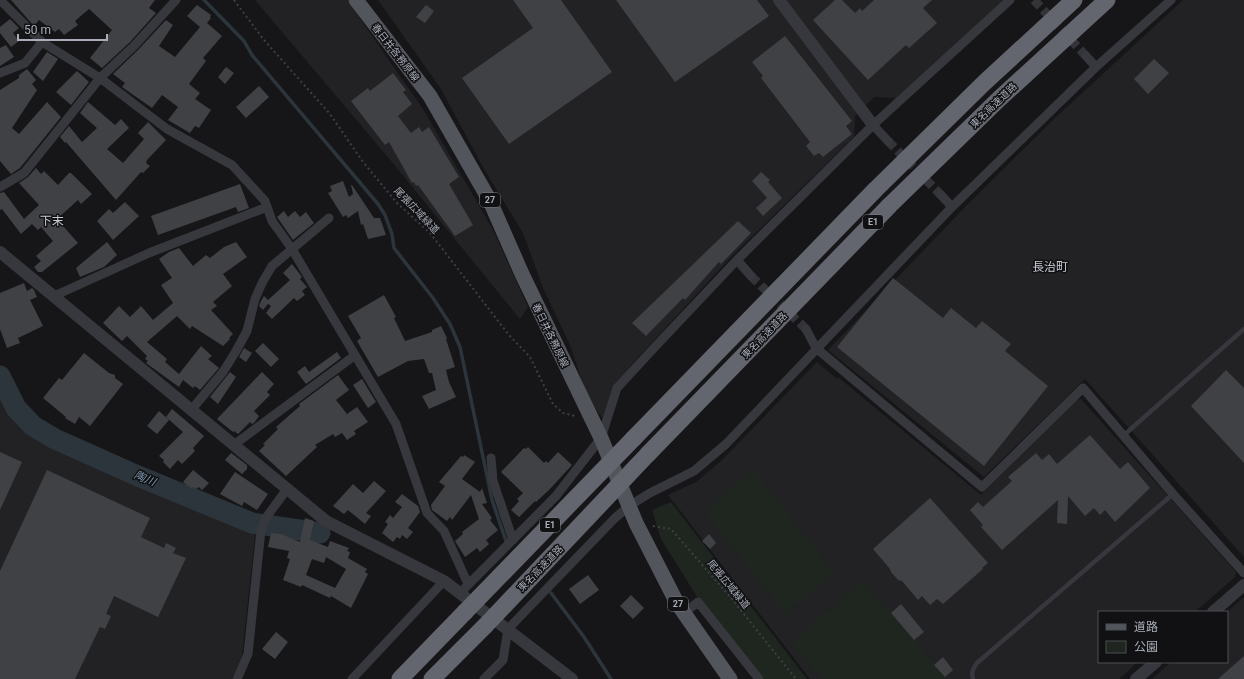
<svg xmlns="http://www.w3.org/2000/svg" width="1244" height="679" font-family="Roboto,'Noto Sans JP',sans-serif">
	<rect width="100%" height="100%" fill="#161618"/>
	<path fill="#222225" d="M255,0H347L423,109L493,230L528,307L520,319L392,162Z
		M378,0H1006L896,98L874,97L855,116L854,137L734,254L633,363L613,388L605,421L588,399L570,345L543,288L523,233L484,169L441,89Z
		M1183,0H1244V557L1085,379L984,477L828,350L967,205L1055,118Z
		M817,362L837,379L838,377L981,495L1075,401L1081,399L1236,572L1235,577L1195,612H1099V662H1138L1119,679H810L668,495L696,482L721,461Z
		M0,381L15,409L25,423L40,435L188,502L256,526L242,656L232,679H0Z
		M1244,597V679H1152L1171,662H1227V612Z"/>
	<path fill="#1e261f" d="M754,471L835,574L785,614L704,511Z
		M671,502L807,679H761L699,600L661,539L652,510Z
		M862,581L948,678L947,679H822L791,644Z"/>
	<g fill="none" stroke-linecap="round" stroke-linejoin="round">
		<path stroke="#2c353c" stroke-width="3.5" d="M204,0L244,41L252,55L378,204L385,215L392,234L394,248L433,298L450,324L460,347L492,500L507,544
			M551,593L584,637L611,679"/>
		<path stroke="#2c353c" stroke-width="21" d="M0,376L16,408L33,426L55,439L138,476L252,523L320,533"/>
	</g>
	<path fill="#404145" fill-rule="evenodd" d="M11,0H155L149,8L156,13L130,42L102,68L90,58L112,30L89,9L75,21L78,25L64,35L59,29L55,32L39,20L34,26Z
		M513,0H561L612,72L509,144L462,78L533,28Z
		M616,0H757L769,16L675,82Z
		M835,0H842L855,13L860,8L862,11L874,0H932L923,8L937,23L909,48L906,45L868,80L813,20Z
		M197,5L211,15L210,17L211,18L207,23L222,36L203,58L206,61L189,84L200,93L195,99L211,110L199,128L195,126L190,133L168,120L178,107L162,95L152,108L122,87L125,83L113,74L138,50L166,20L173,25L159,46L175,57L200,27L187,16Z
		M426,5L434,11L425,23L416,17Z
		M10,19L19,28L13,33L19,41L11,47L0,33V27Z
		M785,36L852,121L846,126L852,134L823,157L819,153L814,156L806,146L810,142L761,78L763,76L752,62Z
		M6,45L14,57L0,66V48Z
		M47,52L58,59L43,81L33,72Z
		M1154,59L1169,73L1148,94L1134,79Z
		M226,67L234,73L225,84L218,77Z
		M27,69L36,80L32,84L37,90L12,128L19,134L47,102L61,117L20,168L11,174L0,161V90L19,78V75Z
		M77,71L89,82L71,105L56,92Z
		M393,73L406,90L403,92L412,104L398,116L411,133L419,127L422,132L429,127L459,177L449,184L473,225L455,236L418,185L416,186L414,182L412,183L389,142L385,145L351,101L368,88L370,91Z
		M259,86L269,97L246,118L236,107Z
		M88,102L115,125L121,119L129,128L107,149L123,163L144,139L138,133L148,122L166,140L147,160L146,163L150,166L143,173L141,172L116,200L66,142L65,143L60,137L69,126L82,142L97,128L80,113Z
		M36,168L41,174L44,171L58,185L69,173H71L92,194L81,204L78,200L57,219L78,243L42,272H38L34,267L41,261L36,256L53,241L41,227L38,230L32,224L21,234L2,209L0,210V193L4,192L24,219L39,205L19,183L28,177Z
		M761,172L770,180L768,182L782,198L763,216L756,208L767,198L752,181Z
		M343,181L349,197L353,194L351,185H352L374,218H380L386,235L368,239L363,224L361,225L358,211L348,218L346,215L343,217L328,193L332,191L330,186Z
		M240,184L249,208L238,212L236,207L158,235L151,216Z
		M125,202L139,216L113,240L97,221L109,209L113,213Z
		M284,211L288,217L295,211L300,217L306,212L314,223L293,240L277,217Z
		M738,221L751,233L721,264L719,262L685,300L683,298L646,336L632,323Z
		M107,242L117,255L104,267L80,277L76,268Z
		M236,242L247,257L223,274L232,286L213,302L217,306L211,310L233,334L229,338L230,339L223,346L192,326L190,329L177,316L147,342L167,359L165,362L179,374L201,346L212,356L208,359L219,368L200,390L195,386L193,388L183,380L179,387L146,363L148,361L145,359L147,356L127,336L122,341L103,323L119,306L130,317L141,306L153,320L173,303L161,285L172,278L159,259L169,252L179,248L193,266L206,255L210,258L224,247Z
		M292,264L302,277L300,279L307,287L302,291L305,295L297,301L294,298L272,319L266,313L271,306L268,304L263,310L259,306L261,301L264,296L268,300L290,280L283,273Z
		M893,278L943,318L951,308L976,328L982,321L1011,344L1005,351L1048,386L984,466L837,347Z
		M24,283L27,291L32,288L34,290L37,297L30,300L43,326L18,338L20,343L7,348L0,329V293Z
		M384,295L396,317L394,318L405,341L432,332V330L441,326L447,338L446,339L455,367L446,370L449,382L456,397L429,409L422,396L436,390L432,373H429L424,359L408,361L378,377L357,341L361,338L348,316Z
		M263,343L279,359L271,367L255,351Z
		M244,348L252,353L246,362L239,357Z
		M337,352L341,358L306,384L297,372L305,366L309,372Z
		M84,353L109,373L115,375V378L123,384L90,426L79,417L75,424L65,418L66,417L43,398L59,378L62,380Z
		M1226,370L1244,388V463L1191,406Z
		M230,372L236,377L218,404L210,397Z
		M262,372L274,384L267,392L270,395L254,411L259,416L254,423L252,424L250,422L238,434L234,431L233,432L217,419Z
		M338,375L349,390L336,400L347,414L357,407L368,422L354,431L356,434L347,440L342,433L335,437L333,434L315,445L317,447L286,476L259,451L265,445L263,444L278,429L276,427L300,406L299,404Z
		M362,379L376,402L368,408L353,385Z
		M172,409L204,436L193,448L195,451L182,464L178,460L170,469L163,462L164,460L159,456L183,432L166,417Z
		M159,411L169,420L157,434L147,426Z
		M1090,435L1120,469L1128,462L1150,488L1115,522L1105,510L1100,515L1094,508L1085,516L1068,496L1067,524L1057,523L1058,500L1002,550L981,527L983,525L970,510L978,502L983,507L1012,481L1008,477L1036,453L1042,460L1049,454L1057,464Z
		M528,447L544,463L546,461L548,463L558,452L572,465L549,490L536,502L535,501L519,517L511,510L519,501L517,499L523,493L501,472L524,448L526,449Z
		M0,452L22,462L0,510Z
		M231,453L247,465V469L242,474L225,460Z
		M464,455L475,462L462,479L480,492L482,488L487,503L482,504L492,518L490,520L498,530L486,540L489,544L480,552L477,548L465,557L455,541L463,534L462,532L479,519L471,495L452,520L450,517L447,521L432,510L431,505L445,486L439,482L461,456L463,457Z
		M47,470L150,518L141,537L164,548L166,543L176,548L173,553L186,558L158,617L114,596L106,614L111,616L105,629L100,627L75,679H0V571Z
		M193,470L209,483L202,490L199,487L196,489L193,487L192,489L183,482Z
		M235,472L268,494L257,510L244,502L242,506L220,494Z
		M374,481L386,491L366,513L371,516L365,524L348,510L344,514L333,506L353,484L363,493Z
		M402,494L418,506L420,512L408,528L413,532L407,539L402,535L400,539L397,537L393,542L382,533L388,524L385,522L390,515L393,518L402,507L395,502Z
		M930,498L988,563L982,568L983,569L943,604L937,599L930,605L922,596L918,600L902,581L898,580L891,572L890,569L873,549Z
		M305,518L314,521L310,540L328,547L330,541L349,548L347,551L350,552L348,558L367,569L365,572L368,574L351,608L331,596L330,598L302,585L301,587L283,580L290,559L287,558L289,551L268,547L271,533L281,534L300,542ZM326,557L346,569L335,588L306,575L312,559L324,563Z
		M709,534L716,543L710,549L702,541Z
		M588,575L599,590L580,604L569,589Z
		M631,595L644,608L633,619L620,606Z
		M901,604L924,632L914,640L891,613Z
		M276,632L288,642L275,659L262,649Z
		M1244,656V679H1218Z
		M943,657L953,670L945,677L934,665Z"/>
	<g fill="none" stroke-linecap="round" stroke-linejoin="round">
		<path stroke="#333438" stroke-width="9" stroke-dasharray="9 4.5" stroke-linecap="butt" d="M1034,0L1086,56
			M888,141L941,195
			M751,276L806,329"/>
		<path stroke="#3d3f44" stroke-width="2" stroke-dasharray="2 3" stroke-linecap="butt" d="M234,0L264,40L330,114L363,162L397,203L430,233L509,335L530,357L553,404L563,413L575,416
			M653,526L671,529L731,598L796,679"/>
		<path stroke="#37383d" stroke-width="4.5" d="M1124,435L1244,329
			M973,679C971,672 973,669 977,663L1173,494"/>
		<path stroke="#37383d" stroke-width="9" d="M0,0L42,42L100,78L167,129L232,165L265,201L272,221L292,249L396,424L427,513L444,531L468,584
			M1086,56L1096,67
			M0,73L25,63L42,42
			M873,125L888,141
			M0,187L24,173L100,78L134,46L176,0
			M941,195L952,207
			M737,260L751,276
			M54,296L149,253L267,207
			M806,329L816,348L982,487L1083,388L1173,494L1244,573
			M192,409L223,372L236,351L247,331L255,299L262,283L272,266L329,218
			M235,444L354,356
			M491,458L493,481L513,540
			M461,592L556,496L601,438L617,388L653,349L737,260L873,125L1010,0
			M684,613L698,602L759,679
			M237,679L248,654L261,530L265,519L287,489
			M352,679L444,581
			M484,679L503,660L508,629L615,518L629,506L650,493L694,471L726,444L952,207L1096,67L1171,0"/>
		<path stroke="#37383d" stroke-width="12" d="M779,0L873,125
			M0,252L326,521L444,581L572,679
			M1213,612L1244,585
			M1136,679L1156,662"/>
		<path stroke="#53555c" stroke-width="15" d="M356,0L430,96L490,201L522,274L601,438L636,523L677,603L730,679"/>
		<path stroke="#63666e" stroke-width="17" d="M634,438L876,189L985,82L1074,0
			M648,454L890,205L999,99L1107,0
			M400,679L465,612
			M432,679L486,625"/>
		<path stroke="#63666e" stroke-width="17" d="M465,612L634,438
			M486,625L648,454"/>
	</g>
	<g text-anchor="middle" stroke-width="3" stroke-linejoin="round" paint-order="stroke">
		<g fill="#111113" stroke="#7b7e86" stroke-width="1">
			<rect x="480" y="193" width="20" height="14" rx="3"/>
			<rect x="863" y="215" width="20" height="14" rx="3"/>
			<rect x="540" y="518" width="20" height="14" rx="3"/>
			<rect x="668" y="597" width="20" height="14" rx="3"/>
		</g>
		<g font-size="9" font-weight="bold" fill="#a8adb8">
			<text x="490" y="203">27</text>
			<text x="873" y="225">E1</text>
			<text x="550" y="528">E1</text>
			<text x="678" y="607">27</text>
		</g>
		<g font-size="10" fill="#a8adb8" stroke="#111113">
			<text transform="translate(396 52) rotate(52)" y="4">春日井各務原線</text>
			<text transform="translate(993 105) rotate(-44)" y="4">東名高速道路</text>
			<text transform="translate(417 210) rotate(46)" y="4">尾張広域緑道</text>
			<text transform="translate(551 335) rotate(64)" y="4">春日井各務原線</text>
			<text transform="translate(764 335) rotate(-46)" y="4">東名高速道路</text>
			<text transform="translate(540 568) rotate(-46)" y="4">東名高速道路</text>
			<text transform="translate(729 584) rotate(50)" y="4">尾張広域緑道</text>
		</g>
		<g font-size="11" font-style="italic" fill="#7f9bb3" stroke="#111113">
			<text transform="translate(145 478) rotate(23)" y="4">陶川</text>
		</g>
		<g font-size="12" fill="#c9ccd4" stroke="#111113">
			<text x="52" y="225">下末</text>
			<text x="1050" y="271">長治町</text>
		</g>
	</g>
	<rect x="1098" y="611" width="130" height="52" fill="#111113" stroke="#4d4f55"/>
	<rect x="1106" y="624" width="20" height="6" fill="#53555c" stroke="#4d4f55"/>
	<text x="1134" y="631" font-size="12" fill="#a8adb8">道路</text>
	<rect x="1106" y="641" width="20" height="12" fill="#1e261f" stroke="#4d4f55"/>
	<text x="1134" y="651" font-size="12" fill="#a8adb8">公園</text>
	<path d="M18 34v6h89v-6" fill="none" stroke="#a8adb8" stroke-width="2"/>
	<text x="24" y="34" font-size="12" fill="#a8adb8" stroke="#111113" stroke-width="3" paint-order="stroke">50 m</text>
</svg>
